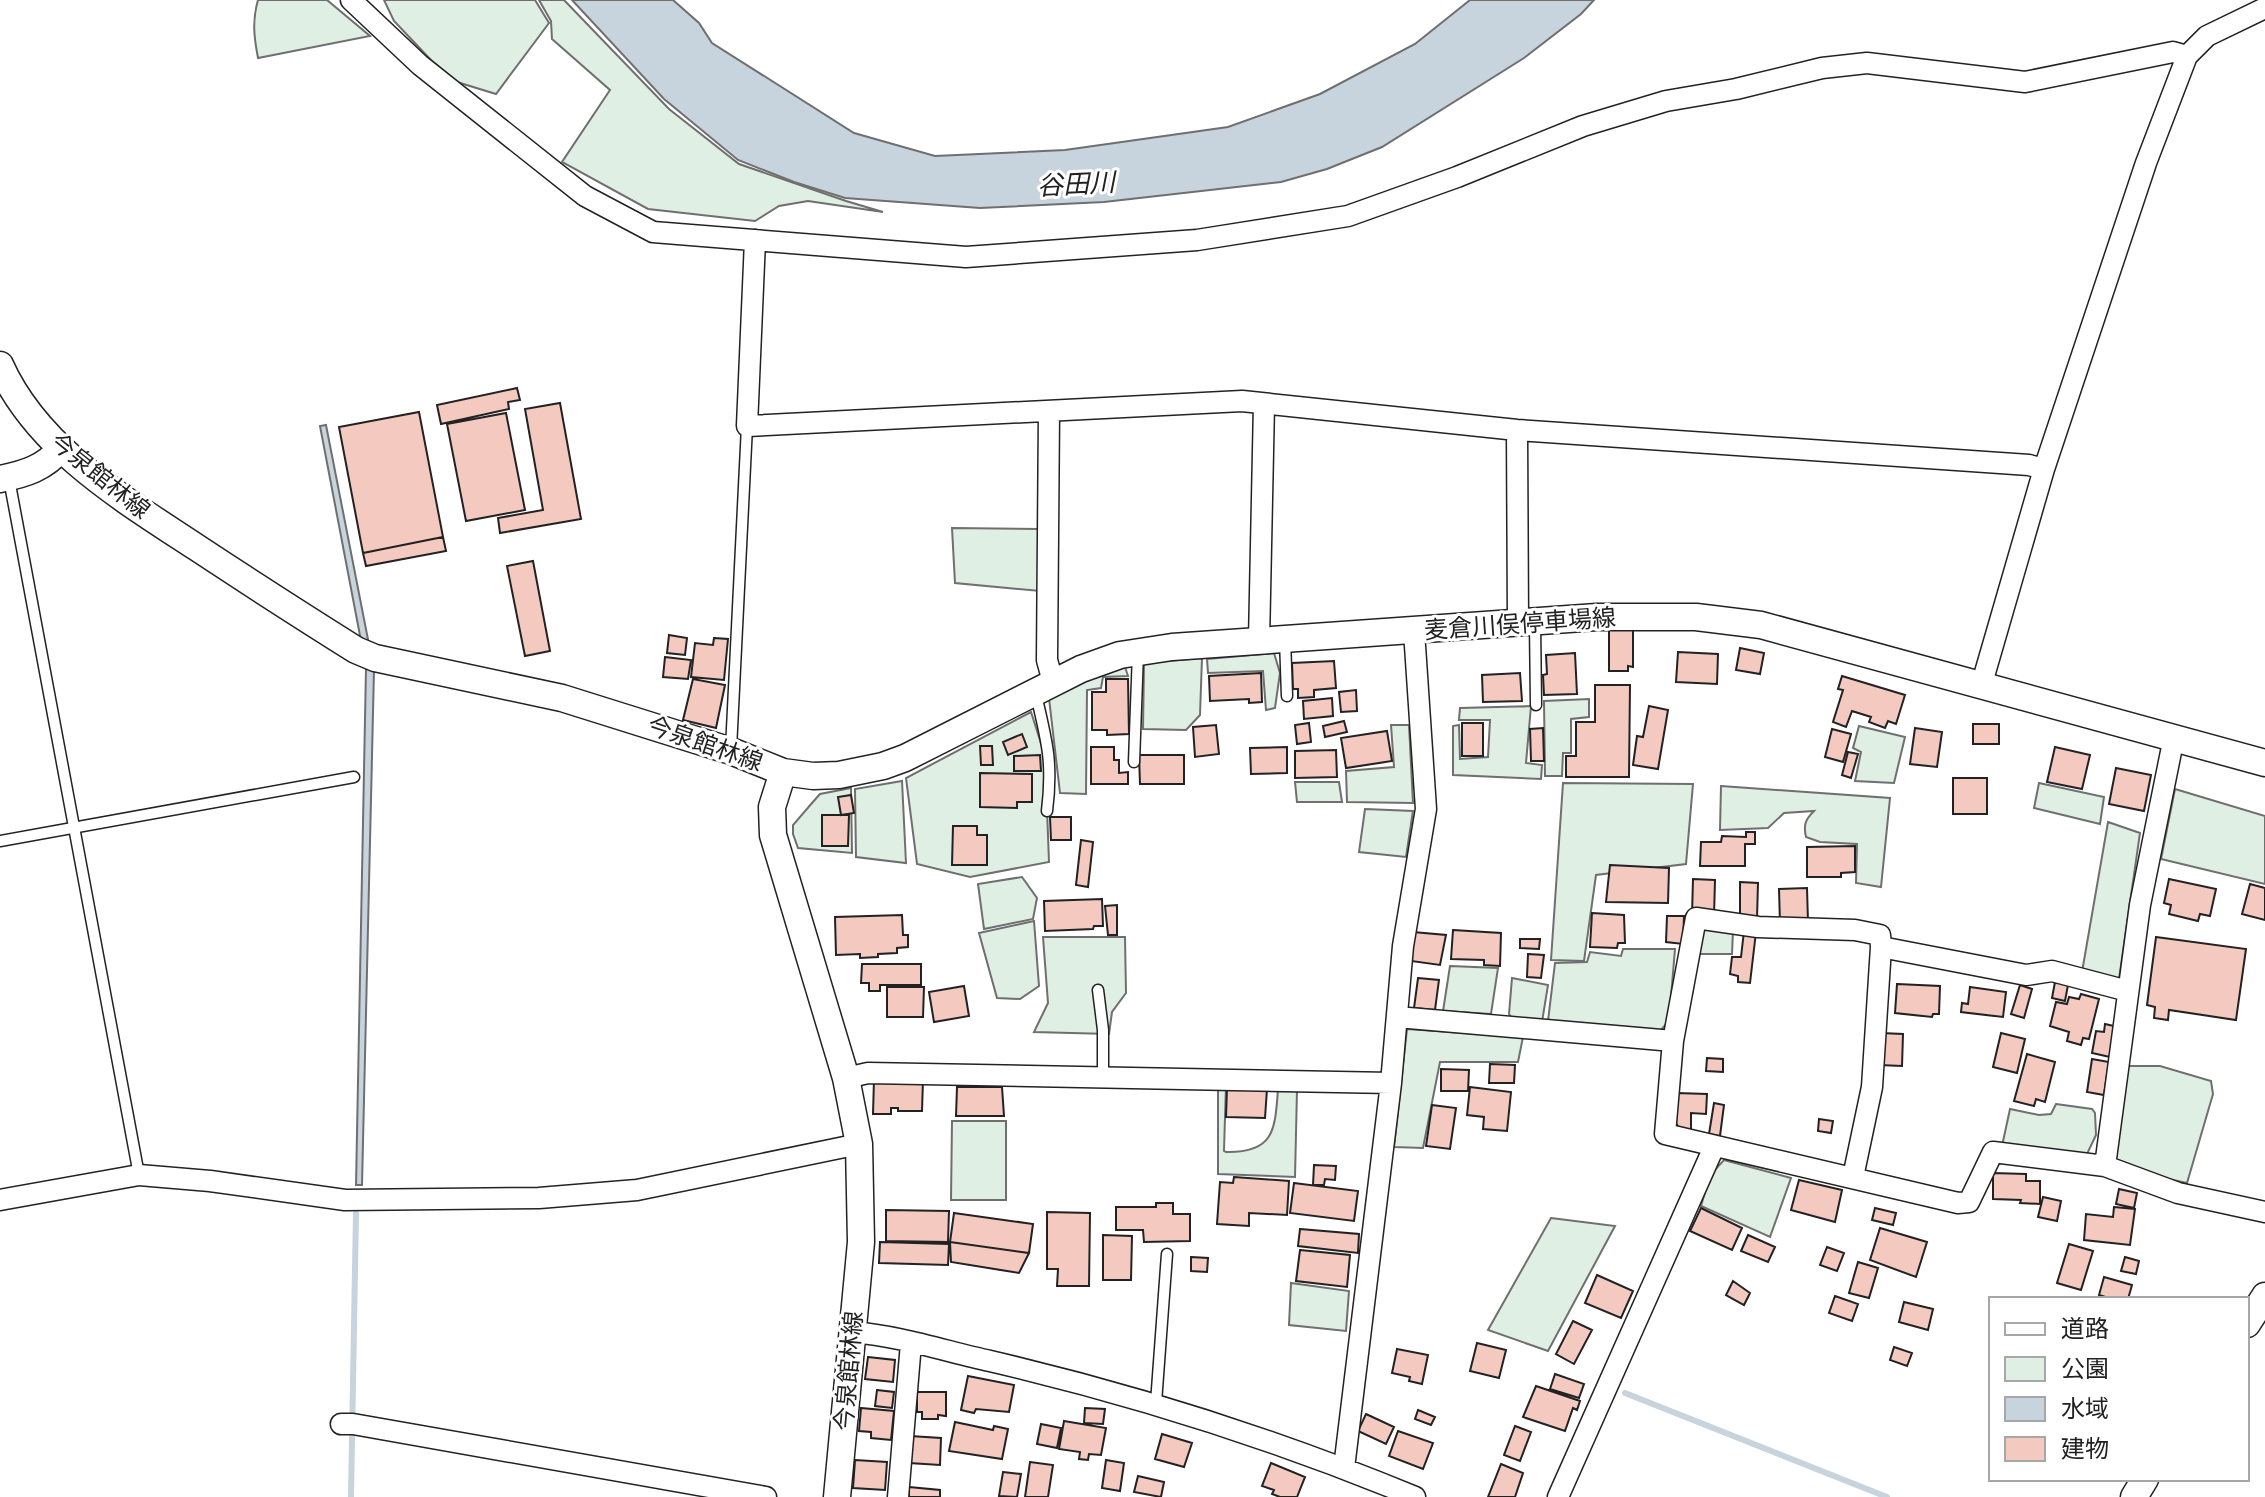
<svg xmlns="http://www.w3.org/2000/svg" width="2265" height="1497" font-family="Raleway,'Noto Sans JP',sans-serif">
	<rect width="100%" height="100%" fill="#fff"/>
	<path fill="#e0efe3" stroke="#6f6f6f" stroke-width="2" d="M258,0H327L370,36L258,58C254,37 252,21 258,0Z
		M384,0H535L549,23L496,94L457,82L431,60L394,21Z
		M539,0H564L669,109L739,164L846,201L883,212L808,201L779,206L755,221L648,209L562,162L610,90L552,39L551,21Z
		M952,528L1039,529L1040,591L955,583Z
		M1274,653L1280,673L1275,708L1266,710L1263,671L1208,673L1207,659Z
		M1202,658L1200,715L1186,730L1143,729L1144,663Z
		M1125,667L1128,676L1103,677L1101,688L1087,690L1086,794L1060,793L1049,698L1087,679Z
		M1589,699V717L1571,719V753H1563L1562,776H1545L1544,701Z
		M1531,706L1526,763L1542,765L1541,779L1453,775V726L1459,725L1460,759L1488,757L1490,720H1459L1460,708Z
		M1031,712L1045,756L1049,862L970,877L917,864L906,778Z
		M1391,725H1409L1413,803L1347,802L1346,771L1394,767Z
		M1859,726L1905,737L1894,783L1855,781L1861,752L1853,748Z
		M902,781L906,863L856,857L855,789Z
		M1295,782H1339L1342,802H1297Z
		M1563,783L1693,784L1686,864L1596,875L1584,961L1551,960Z
		M2039,783L2104,797L2100,824L2034,808Z
		M1721,786L1890,798L1881,887L1856,883L1857,844L1820,842L1806,837C1803,824 1806,819 1814,811L1784,813L1768,828L1720,830Z
		M851,788L852,853L798,848L793,834V825L812,803L820,794Z
		M2175,789L2265,816V884L2161,859Z
		M1365,809L1413,811L1406,857L1359,852Z
		M2108,822L2140,833L2119,979L2082,972Z
		M1022,877L1037,898L1033,919L984,929L978,884Z
		M1034,921L1039,986L1020,999L997,998L979,933Z
		M1699,927L1733,931L1732,954H1697Z
		M1043,937H1125L1126,993L1112,1012L1109,1034L1034,1032L1048,1003Z
		M1623,949H1675L1669,1021L1659,1032L1548,1021L1555,963L1587,962L1590,952L1621,956Z
		M1450,966L1498,968L1491,1014L1443,1011Z
		M1512,978L1548,985L1542,1022L1512,1018L1509,1014Z
		M1407,1029L1523,1037L1518,1062H1440L1423,1148L1394,1147Z
		M2128,1066H2160L2211,1081L2213,1094L2187,1183L2159,1177L2116,1160L2114,1149Z
		M1218,1085H1226L1224,1151L1226,1152C1275,1153 1275,1129 1278,1089L1297,1090L1295,1177L1218,1174Z
		M2056,1104L2092,1109L2095,1113L2096,1135L2087,1154L2002,1146L2010,1109L2039,1115L2051,1114Z
		M952,1121H1006V1200H951Z
		M1724,1160L1791,1178L1770,1237L1701,1206L1710,1175Z
		M1551,1218L1615,1226L1548,1351L1488,1330Z
		M1291,1283L1349,1291L1346,1331L1289,1325Z"/>
	<path fill="#c7d3dd" stroke="#6f6f6f" stroke-width="2" d="M572,0H673L699,23L712,43L854,133L935,156L1065,150L1228,127L1320,94L1415,44L1470,0H1594L1581,14L1524,58L1382,147L1327,169L1281,182L1104,202L980,208L845,198L794,182L738,160L664,99Z
		M326,425L374,670L362,1185H356L366,667L320,426Z"/>
	<g fill="none" stroke-linecap="round" stroke-linejoin="round">
		<path stroke="#c7d3dd" stroke-width="6" d="M1625,1393L1887,1497
			M351,1497L356,1213"/>
	</g>
	<path fill="#f3c9c0" stroke="#222" stroke-width="2" d="M517,388L520,400L508,402L509,409L441,424L437,405Z
		M560,403L581,519L500,533L498,518L543,510L525,409Z
		M419,412L443,537L363,553L339,427Z
		M506,413L525,510L466,521L447,424Z
		M443,537L446,551L366,566L363,553Z
		M533,561L550,651L525,656L507,566Z
		M1609,630H1633V667L1628,666V671H1609Z
		M669,635L687,638L685,655L667,653Z
		M714,638L728,639L724,680L691,677L695,643L713,645Z
		M1740,648L1764,653L1760,674L1736,670Z
		M1678,652L1718,654L1717,684L1676,682Z
		M1575,653L1577,694L1544,695L1543,675L1547,674L1546,655Z
		M665,657L691,660L688,679L663,677Z
		M1334,661L1336,688L1314,690V697L1298,698V689H1293L1292,663Z
		M1261,673L1262,702L1249,703V699L1210,701L1209,676Z
		M1520,673L1522,701L1483,702L1482,675Z
		M1842,676L1905,695L1896,724L1888,721L1885,728L1869,722L1871,717L1852,711L1846,727L1833,722L1843,690L1838,689Z
		M693,679L725,685L716,728L683,720Z
		M1106,679H1128L1129,734L1107,735V730H1092V692H1106Z
		M1595,685H1630L1629,777H1566V756H1576V722H1595Z
		M1356,690L1357,711L1341,712L1339,692Z
		M1332,698L1333,716L1304,719L1303,701Z
		M1649,706L1668,710L1658,769L1633,765L1637,736L1643,737Z
		M1344,721L1347,732L1325,737L1323,726Z
		M1309,723L1311,742L1297,744L1295,725Z
		M1462,723H1483V756H1462Z
		M1973,724H1999V744H1973Z
		M1216,725L1219,754L1195,757L1193,727Z
		M1543,728L1544,761H1531L1530,729Z
		M1915,728L1942,732L1937,767L1910,764Z
		M1832,729L1851,734L1843,762L1825,757Z
		M1387,731L1392,761L1346,768L1341,738Z
		M1022,734L1027,747L1008,755L1003,742Z
		M980,746H992L993,765H981Z
		M1091,747H1114V760H1119V773L1128,772V784H1091Z
		M1287,747V773L1251,774L1250,748Z
		M2055,747L2090,755L2082,789L2047,782Z
		M1336,750L1337,777L1295,778V751Z
		M1848,752L1858,754L1851,778L1842,775Z
		M1040,755L1041,771H1014V756Z
		M1139,755H1184V784H1140Z
		M2116,768L2151,775L2144,811L2109,804Z
		M980,773L1032,774V802H1017V808L980,807Z
		M1953,778H1987V814H1953Z
		M851,795L854,813L841,815L838,797Z
		M822,815H849L848,846H822Z
		M1050,817H1071V840H1051Z
		M953,826H977V835H987V865H952Z
		M1746,832H1755V844H1745V866H1700L1701,842H1721L1722,836L1746,837Z
		M1081,840L1093,842L1088,887L1076,885Z
		M1855,846V872L1841,873V877H1807V847Z
		M1610,865L1669,868L1668,903L1606,902Z
		M1693,879L1715,880L1714,916L1692,915Z
		M2169,879L2216,889L2210,916L2200,914L2198,921L2169,914L2171,905L2164,903Z
		M1740,882L1758,883L1757,919L1740,917Z
		M2250,884L2265,888V920L2242,914Z
		M1807,888L1808,922L1780,923L1779,889Z
		M1102,899L1103,926H1094L1093,929L1045,931L1044,901Z
		M1117,905V935H1108L1105,906Z
		M1592,913L1624,915L1625,943H1618L1617,948L1590,947Z
		M902,915L903,935H908V947L897,948V953L878,954V957L860,958V954L836,955L835,917Z
		M1667,916H1684L1683,944L1666,942Z
		M1453,930L1501,933L1500,966L1484,965V960L1451,959Z
		M1744,931L1756,932L1750,983L1738,982V976L1730,974L1732,957H1741Z
		M1413,932L1446,935L1440,965L1411,961Z
		M2156,937L2246,949L2236,1020L2169,1010L2168,1020L2154,1018L2155,1007L2147,1005Z
		M1520,939H1540L1539,949L1520,948Z
		M1528,954L1544,955L1541,978L1527,977Z
		M862,964H921V985H880V991H869V983H861Z
		M1418,978L1439,980L1435,1010L1414,1008Z
		M2055,982L2068,985L2065,1001L2052,998Z
		M1897,984L1940,986L1939,1014H1933L1932,1017L1895,1013Z
		M2020,985L2032,989L2024,1018L2011,1014Z
		M964,986L969,1016L934,1022L929,992Z
		M887,987H924L923,1017H887Z
		M1970,987L2006,992L2003,1017L1961,1012L1962,1003L1968,1004Z
		M2081,994L2099,999L2089,1039L2083,1038L2081,1045L2067,1041L2069,1032L2050,1026L2056,1002L2067,1004L2069,997L2079,999Z
		M2105,1024L2114,1026L2110,1057L2092,1053L2096,1031L2104,1032Z
		M1881,1033L1903,1034L1902,1066L1879,1065Z
		M2001,1033L2025,1039L2017,1073L1993,1067Z
		M2027,1054L2055,1062L2045,1102L2036,1099L2034,1106L2014,1101Z
		M1707,1058L1723,1059V1072L1706,1071Z
		M2092,1059L2109,1062L2104,1095L2087,1092Z
		M1490,1064L1515,1065L1514,1083H1489Z
		M1441,1069L1469,1070L1468,1091H1441Z
		M874,1079L923,1080L922,1111H898V1108H891V1114H873Z
		M957,1087H1002L1004,1116H956Z
		M1227,1087L1267,1089L1265,1118L1226,1117Z
		M1470,1087L1511,1092L1507,1131L1483,1129L1484,1117L1467,1115Z
		M1677,1093L1707,1094L1706,1114L1691,1113V1130H1680L1676,1123Z
		M1714,1103L1724,1105L1720,1136L1709,1134Z
		M1432,1105L1456,1108L1450,1149L1426,1146Z
		M1819,1119L1833,1121L1831,1133L1818,1131Z
		M1314,1165L1336,1166L1335,1180L1325,1179L1324,1185H1313Z
		M1993,1173L2026,1174V1181H2040V1204L2020,1203L2021,1200L1993,1199Z
		M1234,1177L1289,1181L1287,1215L1249,1213V1226L1217,1224L1220,1182L1233,1183Z
		M1799,1180L1842,1190L1835,1222L1791,1210Z
		M1294,1183L1358,1191L1354,1221L1290,1213Z
		M2119,1189L2137,1193L2134,1208L2116,1204Z
		M2043,1197L2061,1201L2057,1221L2038,1217Z
		M1156,1203H1173V1214H1190V1241L1144,1242L1143,1230H1116V1207H1156Z
		M2114,1207L2135,1209L2130,1245L2084,1240L2086,1214L2113,1217Z
		M1701,1208L1742,1228L1732,1250L1690,1231Z
		M1875,1208L1896,1213L1893,1225L1872,1220Z
		M886,1210L949,1211L948,1242L886,1241Z
		M1047,1212L1090,1213L1089,1286H1057L1058,1269H1047Z
		M954,1213L1033,1224L1029,1253L950,1242Z
		M1880,1228L1927,1242L1916,1277L1870,1260Z
		M1300,1229L1359,1234L1358,1253L1298,1246Z
		M1103,1235L1132,1236L1131,1280H1103Z
		M1748,1235L1775,1247L1768,1262L1741,1251Z
		M880,1242L949,1244L948,1265L879,1263Z
		M950,1242L1029,1253L1019,1273L951,1262Z
		M2069,1244L2093,1251L2081,1290L2057,1283Z
		M1827,1247L1844,1253L1837,1271L1820,1265Z
		M1300,1250L1350,1255L1347,1287L1296,1281Z
		M1191,1257L1208,1258L1207,1272L1191,1271Z
		M2125,1257L2139,1261L2136,1274L2121,1271Z
		M1858,1262L1878,1268L1869,1298L1849,1293Z
		M1597,1275L1633,1291L1621,1318L1585,1303Z
		M2104,1277L2132,1285L2128,1299H2112L2099,1295Z
		M1733,1281L1750,1293L1744,1305L1726,1295Z
		M1835,1296L1858,1304L1852,1321L1829,1313Z
		M1904,1302L1933,1309L1928,1330L1899,1322Z
		M1573,1321L1592,1330L1574,1364L1556,1354Z
		M1477,1343L1506,1350L1499,1378L1470,1371Z
		M1894,1347L1912,1353L1907,1366L1890,1360Z
		M1397,1349L1428,1355L1422,1384L1409,1381L1410,1377L1392,1373Z
		M868,1357L895,1360L893,1382L865,1379Z
		M1555,1374L1584,1384L1579,1398L1550,1389Z
		M968,1376L1014,1385L1009,1412L976,1409L974,1413L961,1410Z
		M1536,1386L1580,1401L1577,1410L1573,1408L1565,1431L1523,1417Z
		M877,1390L894,1392L892,1408L875,1406Z
		M917,1392H946V1416L938,1415V1419H922V1412H917Z
		M861,1408L894,1411L891,1440L871,1438V1432L859,1431Z
		M1085,1408L1105,1409L1103,1424L1084,1423Z
		M1418,1410L1435,1417L1431,1425L1415,1419Z
		M1366,1414L1394,1427L1386,1444L1358,1431Z
		M1064,1421L1106,1428L1101,1455L1089,1454L1088,1460L1079,1459L1080,1452L1059,1449Z
		M955,1422L993,1430L994,1426L1008,1429L1002,1459L949,1451Z
		M1041,1424L1061,1428L1057,1448L1037,1444Z
		M1515,1426L1531,1432L1520,1461L1504,1455Z
		M1398,1431L1433,1443L1423,1469L1389,1456Z
		M1162,1434L1192,1443L1184,1467L1155,1459Z
		M910,1436L941,1438L940,1465L909,1463Z
		M855,1460L887,1462L885,1490L853,1488Z
		M1106,1460L1124,1463L1120,1491L1102,1488Z
		M1030,1462L1053,1465L1048,1497H1025Z
		M1271,1463L1305,1477L1297,1497H1280L1272,1494L1274,1490L1262,1486Z
		M1501,1464L1523,1473L1515,1497H1488Z
		M1003,1472L1021,1474L1017,1497L999,1496Z
		M1138,1476L1164,1482L1161,1497L1134,1492Z
		M909,1487L940,1490V1497H909Z"/>
	<g fill="none" stroke-linecap="round" stroke-linejoin="round">
		<g stroke="#222" stroke-width="13">
			<path id="lane" d="M9,479L139,1175
				M1535,623L1536,705
				M1285,639L1287,696
				M1036,695C1047,741 1053,763 1047,811
				M731,749L747,426
				M1134,762L1138,652
				M0,841L354,777
				M1098,990L1103,1030V1076
				M1156,1403L1167,1254"/>
		</g>
		<g stroke="#222" stroke-width="23">
			<path id="street" d="M351,0L420,65L585,196L653,232L966,257L1197,240L1348,216L1457,177L1583,126L1666,101L1736,89L1822,68L1867,63L2025,82L2173,52L2187,56
				M755,240L747,426L1242,401L1517,430L2029,465L2044,469
				M1049,411L1047,660L1053,682
				M1517,430L1518,623
				M1259,641L1264,404
				M1982,683L2044,469L2146,163L2187,56L2207,36L2265,8
				M1397,1017L1673,1041L1665,1134L1958,1203L1969,1202L1993,1152L2105,1166L2178,1193L2265,1212
				M1673,1041L1696,918L1758,927L1855,930L1880,935L1881,947
				M846,1078L868,1073L1391,1083
				M2105,1166L2140,905L2174,737
				M1853,1177L1872,1087L1881,947L2026,975L2052,971L2128,991
				M0,1200L139,1175L210,1181L345,1200L539,1198L637,1190L859,1144
				M853,1332C899,1336 945,1351 990,1361C1136,1395 1277,1440 1415,1497
				M341,1424H353L766,1497
				M1344,1468L1391,1083L1403,946L1426,809L1414,631
				M898,1497L911,1343
				M1558,1497L1714,1147"/>
		</g>
		<g stroke="#222" stroke-width="29">
			<path id="secondary" d="M0,365C37,448 123,499 196,547C249,582 302,616 356,650L375,658L562,698L731,751L783,772L813,776L839,775L883,766L905,758L1081,669L1120,655L1172,647L1597,617H1696L1761,625L2265,763
				M0,479C25,474 45,468 61,448
				M783,772L772,807L773,835L846,1078L859,1144L861,1242L837,1497
				M2247,1324L2265,1296
				M2134,1497L2145,1479"/>
		</g>
		<use href="#lane" stroke="#fff" stroke-width="10"/>
		<use href="#street" stroke="#fff" stroke-width="20"/>
		<use href="#secondary" stroke="#fff" stroke-width="26"/>
	</g>
	<g text-anchor="middle" stroke-width="6" stroke-linejoin="round" paint-order="stroke">
		<g font-size="24" fill="#222" stroke="#fff">
			<text transform="translate(100 476) rotate(39)" y="8">今泉館林線</text>
			<text transform="translate(1520 624) rotate(-4)" y="8">麦倉川俣停車場線</text>
			<text transform="translate(705 744) rotate(19)" y="8">今泉館林線</text>
			<text transform="translate(849 1371) rotate(-85)" y="8">今泉館林線</text>
		</g>
		<g font-size="26" font-style="italic" fill="#222" stroke="#fff">
			<text transform="translate(1076 184) rotate(-3)" y="9">谷田川</text>
		</g>
	</g>
	<rect x="1989" y="1297" width="260" height="184" fill="#ffffff" stroke="#a7a7a7" stroke-width="2"/>
	<rect x="2005" y="1323" width="40" height="12" fill="#ffffff" stroke="#a7a7a7" stroke-width="2"/>
	<text x="2061" y="1337" font-size="24" fill="#222222">道路</text>
	<rect x="2005" y="1357" width="40" height="24" fill="#e0efe3" stroke="#a7a7a7" stroke-width="2"/>
	<text x="2061" y="1377" font-size="24" fill="#222222">公園</text>
	<rect x="2005" y="1397" width="40" height="24" fill="#c7d3dd" stroke="#a7a7a7" stroke-width="2"/>
	<text x="2061" y="1417" font-size="24" fill="#222222">水域</text>
	<rect x="2005" y="1437" width="40" height="24" fill="#f3c9c0" stroke="#a7a7a7" stroke-width="2"/>
	<text x="2061" y="1457" font-size="24" fill="#222222">建物</text>
</svg>
